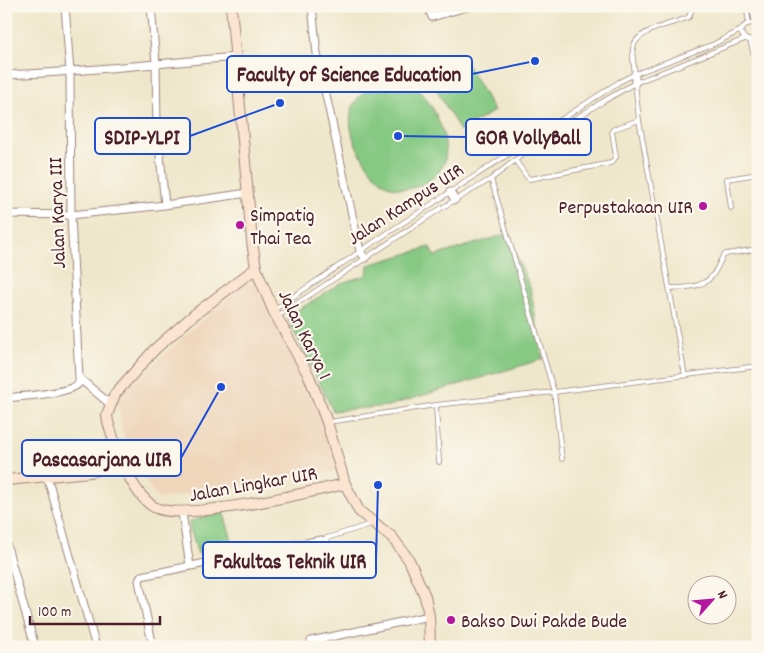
<svg xmlns="http://www.w3.org/2000/svg" width="764" height="653" font-family="Dekko,sans-serif">
	<rect width="100%" height="100%" fill="#fbf7ec"/>
	<filter id="ink" filterUnits="userSpaceOnUse"><feTurbulence type="fractalNoise" baseFrequency=".02" numOctaves="2"/><feDisplacementMap in="SourceGraphic" scale="10" xChannelSelector="R" yChannelSelector="G"/><feConvolveMatrix kernelMatrix="1 2 1 2 8 2 1 2 1" color-interpolation-filters="sRGB"/></filter>
	<filter id="wash" filterUnits="userSpaceOnUse"><feTurbulence type="fractalNoise" baseFrequency=".0096" numOctaves="4" result="noise"/><feDisplacementMap in="SourceGraphic" scale="20" xChannelSelector="R" yChannelSelector="G"/><feGaussianBlur stdDeviation="1.12" result="paint"/><feColorMatrix in="noise" values="0 0 0 0 0 0 0 0 0 0 0 0 0 0 0 0 0 1.4 0 .05"/><feComposite in="paint" operator="in"/></filter>
	<g filter="url(#wash)">
		<rect width="100%" height="100%" fill="#efe7cb"/>
		<path fill="#efd6bb" d="M253,274L309,376L339,470L158,499L128,456L116,398Z"/>
		<path fill="#86c983" stroke="#687457" d="M466,62L494,111L460,131L432,82Z
			M392,81C401,82 409,84 417,89C434,102 453,145 443,165C439,173 433,179 425,183C416,188 405,190 395,188C384,186 375,175 369,167C342,131 340,90 392,81Z
			M507,234L530,287L543,359L388,406L333,411L287,317L341,283L367,275L368,265L430,247L434,256Z
			M223,511L233,543L198,554L188,522Z"/>
	</g>
	<g filter="url(#ink)">
		<g fill="none" stroke-linecap="round" stroke-linejoin="round">
			<g stroke="#9c837b" stroke-width="5.5">
				<path id="lane" d="M746,6L749,23
					M752,6L755,24
					M758,27L752,23L747,24L743,27L741,33C745,41 752,43 758,36
					M750,40L758,71
					M635,74C634,66 632,57 633,49C634,30 673,24 687,18L689,17L693,6
					M635,83L639,120L685,376
					M515,160L527,177L530,179L611,163L616,157L612,131L614,129L639,120
					M491,179L554,392L562,459
					M731,208L727,179L758,174
					M669,288C682,288 702,288 711,277C717,271 719,263 723,256L726,254L758,249
					M275,309L386,234L619,82L635,74L714,44L741,30
					M278,316L440,209L491,179L540,141L602,102L635,83L745,39
					M436,405L439,462
					M329,422L436,405L554,392L758,366
					M326,538L333,557
					M321,540L371,524"/>
			</g>
			<g stroke="#9c837b" stroke-width="9">
				<path id="street" d="M65,6L70,72L71,215L79,378L110,404
					M151,6L156,63L157,126L165,205
					M312,6L317,54L360,251L365,258
					M428,6L432,17L470,6
					M635,74V83
					M6,75C83,72 160,63 236,57
					M450,192L455,200
					M6,214L71,215L165,205L248,193
					M6,398C22,396 71,394 79,383V378
					M47,476L96,647
					M182,513L190,566
					M6,543L35,647
					M311,641L429,616
					M153,647L139,581L141,576L321,540"/>
			</g>
			<g stroke="#9c837b" stroke-width="12">
				<path id="secondary" d="M231,6L252,241L256,268L261,281L273,310L309,376L327,422L345,484L354,501L359,511L392,537L409,560L425,596L429,616L430,647
					M256,268L195,314L155,349L115,394L107,415L108,422C116,448 130,492 154,507C182,523 310,492 345,484
					M6,480L90,472L122,462"/>
			</g>
			<use href="#lane" stroke="#fff" stroke-width="4"/>
			<use href="#street" stroke="#fff" stroke-width="7"/>
			<use href="#secondary" stroke="#fce5d0" stroke-width="10"/>
		</g>
	</g>
	<g fill="#b5179e" stroke="#fbf7ec" stroke-width="2">
		<circle cx="703" cy="206" r="5"/>
		<circle cx="240" cy="225" r="5"/>
		<circle cx="451" cy="620" r="5"/>
	</g>
	<g text-anchor="middle" stroke-width="4.5" stroke-linejoin="round" paint-order="stroke">
		<g font-size="20" fill="#4a1f2b" stroke="#fbf7ec">
			<text transform="translate(405 203) rotate(-33)" y="7">Jalan Kampus UIR</text>
			<text transform="translate(56 213) rotate(-92)" y="7">Jalan Karya III</text>
			<text transform="translate(306 334) rotate(64)" y="7">Jalan Karya 1</text>
			<text transform="translate(253 483) rotate(-10)" y="7">Jalan Lingkar UIR</text>
		</g>
		<g font-size="20" fill="#4a1f2b" stroke="#fbf7ec" text-anchor="start">
			<text x="693" y="213" text-anchor="end">Perpustakaan UIR</text>
			<text x="250" y="221">Simpatig<tspan x="250" dy="23">Thai Tea</tspan></text>
			<text x="461" y="627">Bakso Dwi Pakde Bude</text>
		</g>
	</g>
	<path fill="none" stroke="#1d4ed8" stroke-width="2" d="M535 61L472 74M280 103L190 136M398 136L466 137M221 387L181 458M378 485L376 560"/>
	<g fill="#1d4ed8" stroke="#fbf7ec" stroke-width="2">
		<circle cx="535" cy="61" r="5"/>
		<circle cx="280" cy="103" r="5"/>
		<circle cx="398" cy="136" r="5"/>
		<circle cx="221" cy="387" r="5"/>
		<circle cx="378" cy="485" r="5"/>
	</g>
	<g fill="#fbf7ec" stroke="#1d4ed8" stroke-width="2">
		<rect x="227" y="56" width="245" height="36" rx="5"/>
		<rect x="95" y="118" width="95" height="36" rx="5"/>
		<rect x="466" y="119" width="125" height="36" rx="5"/>
		<rect x="22" y="440" width="159" height="36" rx="5"/>
		<rect x="203" y="542" width="173" height="36" rx="5"/>
	</g>
	<g font-size="21" text-anchor="middle" font-weight="bold" fill="#4a1f2b">
		<text x="349" y="81">Faculty of Science Education</text>
		<text x="142" y="144">SDIP-YLPI</text>
		<text x="528" y="144">GOR VollyBall</text>
		<text x="102" y="466">Pascasarjana UIR</text>
		<text x="290" y="568">Fakultas Teknik UIR</text>
	</g>
	<rect width="764" height="653" fill="none" stroke="#fbf7ec" stroke-width="25"/>
	<g transform="translate(712 600) rotate(63)"><circle r="24" fill="#fbf7ec" stroke="#b4a19f"/>
	<path d="M0-4L9 19L0 12L-9 19Z" fill="#b5179e"/>
	<text y="-8" font-size="14" font-weight="bold" text-anchor="middle" fill="#4a1f2b">N</text>
	</g>
	<path d="M30 616v8h130v-8" fill="none" stroke="#4a1f2b" stroke-width="2.5"/>
	<text x="38" y="616" font-size="15" fill="#4a1f2b" stroke="#fbf7ec" stroke-width="4" paint-order="stroke">100 m</text>
</svg>
